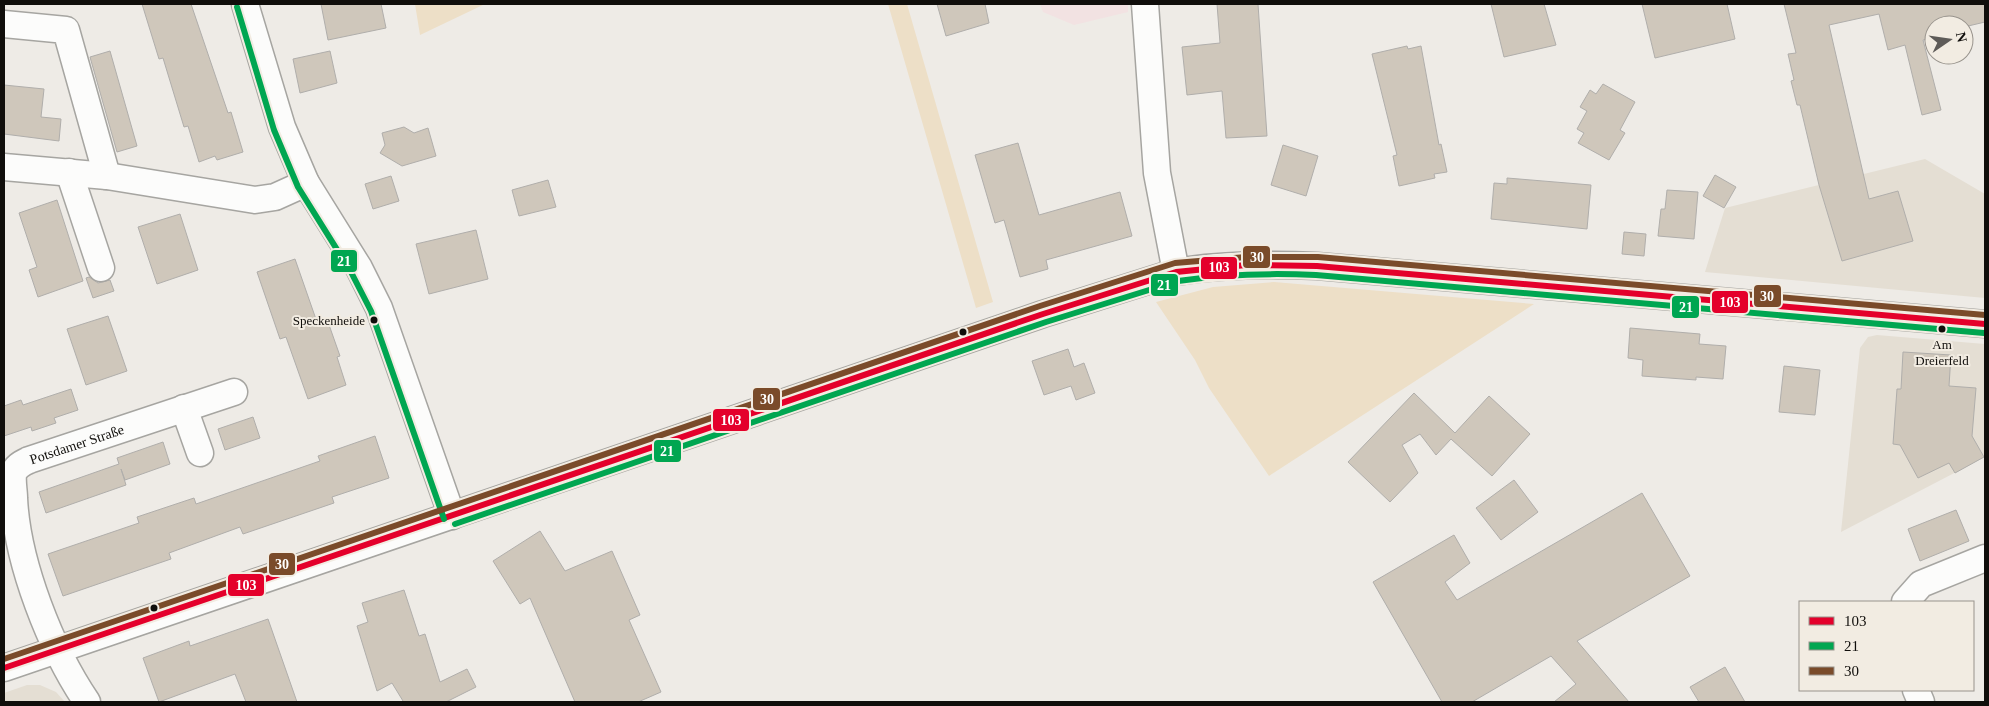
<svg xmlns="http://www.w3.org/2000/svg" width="1989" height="706" font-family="Georgia,serif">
	<rect width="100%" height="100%" fill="#eeebe6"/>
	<path fill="#e4ded3" d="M1925,159L1985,194V298L1705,272L1725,208Z
		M1877,335L1985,344V457L1841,532L1860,348L1868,337Z
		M27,685H40L56,692L65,702H4V693Z"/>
	<path fill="#f2e2e2" d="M1040,4H1128V12L1074,25L1043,12Z"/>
	<path fill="#eddfc7" d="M415,4H485L420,35Z
		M888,4H907L993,302L976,308Z
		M1274,282L1534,304L1269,476L1209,388L1195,360L1156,302L1213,287Z"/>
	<path fill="#cfc7bb" stroke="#b0aeab" d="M142,4H191L228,113L231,112L243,152L217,160L215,156L199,162L188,126L184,127L163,58L159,59Z
		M321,4H381L386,28L328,40Z
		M937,4H985L989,23L946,36Z
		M1217,4H1258L1267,136L1226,138L1222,91L1187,95L1182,47L1220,43Z
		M1491,4H1544L1556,45L1504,57Z
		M1642,4H1727L1735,39L1655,58Z
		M1784,4H1985V22L1964,27V25H1934V38L1923,40L1941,110L1922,115L1905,45L1888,50L1879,14L1829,25L1869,199L1898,191L1913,241L1842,261L1819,185L1800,105H1797L1791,81L1794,80L1788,54L1796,53Z
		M1407,46L1408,49L1421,46L1439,145L1441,144L1447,172L1434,174L1435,178L1399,186L1393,156L1397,155L1372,54Z
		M110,51L137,146L117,152L90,57Z
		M330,51L337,83L300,93L293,59Z
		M1603,84L1635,102L1620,130L1625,133L1609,160L1578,143L1584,133L1577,129L1587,111L1580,107L1590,90L1596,94Z
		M4,85L44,89L41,117L61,119L59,141L4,134Z
		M404,127L414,133L428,128L436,156L402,166L380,153L385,145L382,133Z
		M1018,143L1039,215L1120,192L1132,236L1046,260L1048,269L1020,277L1004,220L995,223L975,155Z
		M1283,145L1318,156L1306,196L1271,185Z
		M1715,175L1736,187L1724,208L1703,196Z
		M391,176L399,201L373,209L365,184Z
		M1507,178L1591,185L1587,229L1491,219L1494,183L1507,184Z
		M548,180L556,207L519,216L512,190Z
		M1667,190L1698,192L1694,239L1658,236L1661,209H1665Z
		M57,200L83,281L38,297L29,270L37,267L19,213Z
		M180,214L198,270L157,284L138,227Z
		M476,230L488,279L429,294L416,244Z
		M1624,232L1646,234L1644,256L1622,254Z
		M295,259L318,325L328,322L340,356L337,357L346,385L308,399L286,337L280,339L257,272Z
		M89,277L98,283L110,280L114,291L93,298L86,278Z
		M108,316L127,371L86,385L67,329Z
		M1630,328L1700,334L1699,344L1726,346L1723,379L1696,377V380L1642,376L1643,360L1628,358Z
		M1068,349L1074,367L1084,363L1095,393L1076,400L1071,386L1044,395L1032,361Z
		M1903,352L1951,355L1949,386L1976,388L1972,436L1984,457L1955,473L1949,463L1918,478L1900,445L1893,444L1897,389H1901Z
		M1784,366L1820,370L1815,415L1779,412Z
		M71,389L78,410L54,418L56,423L32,431L31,427L4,436V406L21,400L23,405Z
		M1414,393L1455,433L1489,396L1530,434L1492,476L1451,439L1436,455L1420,434L1402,445L1418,473L1390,502L1348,462Z
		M253,417L260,438L225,450L218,429Z
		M375,436L389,478L332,497L334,503L243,534L240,527L169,553L171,559L63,596L48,554L139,523L137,517L194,498L196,504L320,461L318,456Z
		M163,442L170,464L125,480L121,469L126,485L46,513L39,492L119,464L117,458Z
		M1514,480L1538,512L1501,540L1476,508Z
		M1642,493L1690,576L1577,641L1629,702H1554L1576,684L1551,656L1472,702H1442L1373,582L1454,535L1470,563L1445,582L1457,600Z
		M1956,510L1969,541L1920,561L1908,529Z
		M540,531L565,571L612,551L640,615L629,620L661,692L638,702H575L530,598L520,604L493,561Z
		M404,590L419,636L425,634L440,682L467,669L476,687L446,702H401L403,701L392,683L377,691L357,626L368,622L362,603Z
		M268,619L297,702H246L235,674L159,702L143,658L189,641L190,646Z
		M1725,667L1745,702H1699L1690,687Z"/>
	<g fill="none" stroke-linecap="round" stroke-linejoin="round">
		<g stroke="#a6a5a1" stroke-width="29">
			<g id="minor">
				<path d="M245,4L282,127L306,183L359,268L379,308L452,516"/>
				<path d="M1145,4L1157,173L1176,272"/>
				<path d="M4,24L66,30L107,176"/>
				<path d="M4,167L107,176L255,200L275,197L306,183"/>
				<path d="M69,172L101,268"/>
				<path d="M184,408L200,453"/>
				<path d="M1905,602L1921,584L1985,558"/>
				<path d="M4,668L1043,314L1176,272C1223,264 1269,264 1317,266L1985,324"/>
				<path d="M1916,690L1921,702"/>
				<path id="s1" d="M87,702C51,649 17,563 14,498C14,491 12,482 13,475C15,466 23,463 29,460L234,392"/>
			</g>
		</g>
		<use href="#minor" stroke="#fcfcfb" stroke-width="26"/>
		<g stroke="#f2ece2" stroke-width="10">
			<path id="bus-1" d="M4,668L1043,314L1176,272L1246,265L1317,266L1985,324"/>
		</g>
		<g stroke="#f2ece2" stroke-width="10">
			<path id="bus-2" d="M237,7L274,130L298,187L351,272L371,311L444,519
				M455,524L1046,322L1178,281C1224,274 1270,273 1316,275L1984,333"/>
		</g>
		<g stroke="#f2ece2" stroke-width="10">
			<path id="bus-3" d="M4,659L1040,306L1175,263L1246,257H1318L1985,315"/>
		</g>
		<use href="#bus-1" stroke="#e4002b" stroke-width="6"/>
		<use href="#bus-2" stroke="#00a651" stroke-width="6"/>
		<use href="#bus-3" stroke="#7a4b2a" stroke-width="6"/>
	</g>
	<g fill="#100e0b" stroke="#f2ece2" stroke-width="2">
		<circle cx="374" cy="320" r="4.5"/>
		<circle cx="1942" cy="329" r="4.5"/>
		<circle cx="963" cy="332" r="4.5"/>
		<circle cx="154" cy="608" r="4.5"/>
	</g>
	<g text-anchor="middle" stroke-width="4" stroke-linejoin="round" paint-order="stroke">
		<g font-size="13" fill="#100e0b" stroke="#f2ece2" text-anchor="end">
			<text x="365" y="325">Speckenheide</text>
			<text x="1942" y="349" text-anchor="middle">Am<tspan x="1942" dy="16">Dreierfeld</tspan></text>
		</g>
		<g font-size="14" fill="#100e0b" stroke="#f2ece2">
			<text dy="5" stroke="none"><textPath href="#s1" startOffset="315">Potsdamer Straße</textPath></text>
		</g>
	</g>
	<g stroke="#f2ece2" stroke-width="2">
		<rect x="1242" y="245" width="29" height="24" rx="5" fill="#7a4b2a"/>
		<rect x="330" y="249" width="28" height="24" rx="5" fill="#00a651"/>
		<rect x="1200" y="256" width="38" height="24" rx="5" fill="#e4002b"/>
		<rect x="1150" y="273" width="29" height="24" rx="5" fill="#00a651"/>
		<rect x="1753" y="284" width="29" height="24" rx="5" fill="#7a4b2a"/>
		<rect x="1711" y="290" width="38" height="24" rx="5" fill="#e4002b"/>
		<rect x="1671" y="295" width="29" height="24" rx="5" fill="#00a651"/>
		<rect x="752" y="387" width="29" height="24" rx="5" fill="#7a4b2a"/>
		<rect x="712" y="408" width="38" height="24" rx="5" fill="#e4002b"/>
		<rect x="653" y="439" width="29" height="24" rx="5" fill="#00a651"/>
		<rect x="268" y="552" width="28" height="24" rx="5" fill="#7a4b2a"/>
		<rect x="227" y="573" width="38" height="24" rx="5" fill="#e4002b"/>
	</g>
	<g font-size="14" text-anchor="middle" font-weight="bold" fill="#fff">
		<text x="1257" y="262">30</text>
		<text x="344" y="266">21</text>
		<text x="1219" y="272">103</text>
		<text x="1164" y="290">21</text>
		<text x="1767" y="301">30</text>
		<text x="1730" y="307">103</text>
		<text x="1686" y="312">21</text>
		<text x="767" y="404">30</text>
		<text x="731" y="425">103</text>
		<text x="667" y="456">21</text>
		<text x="282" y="569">30</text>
		<text x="246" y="590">103</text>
	</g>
	<rect width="1989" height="706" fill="none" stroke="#100e0b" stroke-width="10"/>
	<rect x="1799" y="601" width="175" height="90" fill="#f2ece2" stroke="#98938c"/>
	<rect x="1809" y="617" width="25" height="8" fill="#e4002b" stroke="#98938c"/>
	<text x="1844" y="626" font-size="15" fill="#100e0b">103</text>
	<rect x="1809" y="642" width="25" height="8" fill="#00a651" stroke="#98938c"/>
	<text x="1844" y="651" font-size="15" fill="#100e0b">21</text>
	<rect x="1809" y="667" width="25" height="8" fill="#7a4b2a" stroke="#98938c"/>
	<text x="1844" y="676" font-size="15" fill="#100e0b">30</text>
	<g transform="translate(1949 40) rotate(77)"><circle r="24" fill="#f2ece2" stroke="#98938c"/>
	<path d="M0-4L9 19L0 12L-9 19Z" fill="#5e5b58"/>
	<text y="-8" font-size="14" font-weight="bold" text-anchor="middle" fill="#100e0b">N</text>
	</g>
</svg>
